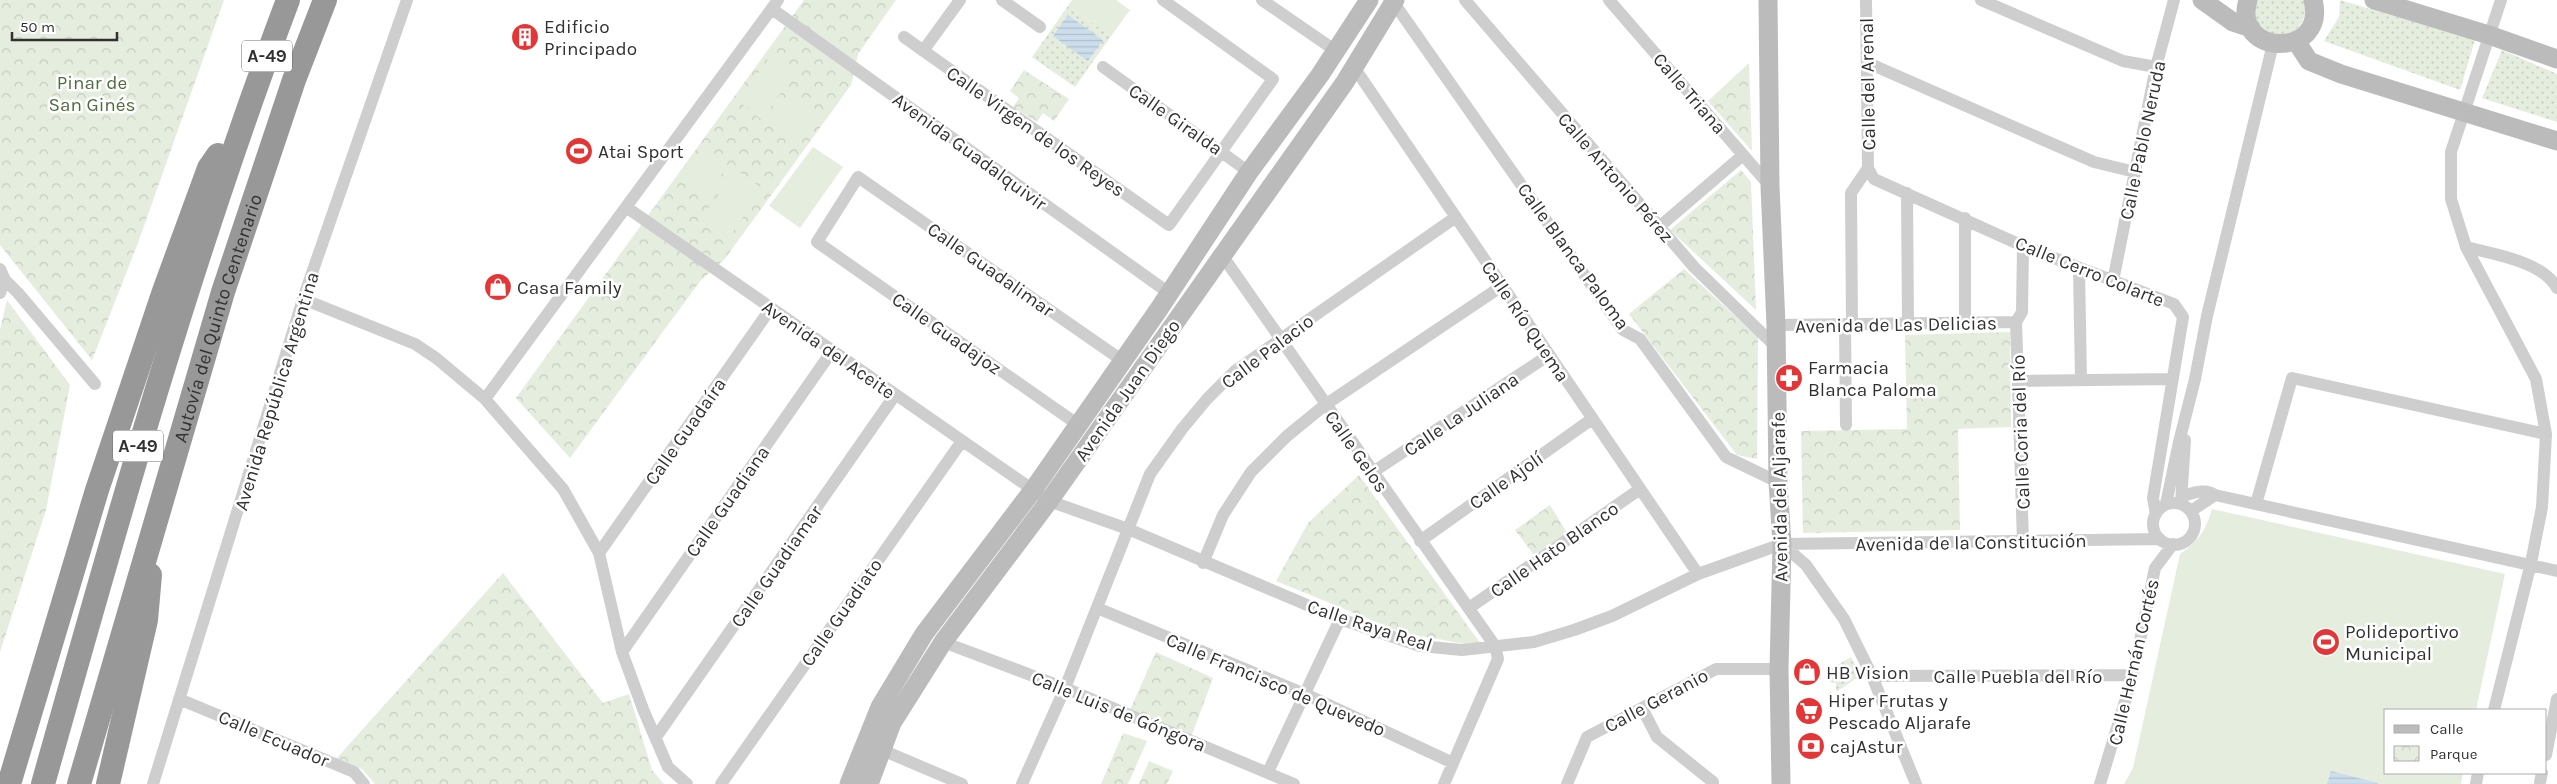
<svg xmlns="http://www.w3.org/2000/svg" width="2557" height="784" font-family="Karla,sans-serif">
	<defs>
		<pattern id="grass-dots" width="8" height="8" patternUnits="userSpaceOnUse" patternTransform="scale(1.25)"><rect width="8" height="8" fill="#e5eddf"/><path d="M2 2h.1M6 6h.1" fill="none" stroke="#c5ccc0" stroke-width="1.8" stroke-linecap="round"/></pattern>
		<pattern id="park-crowns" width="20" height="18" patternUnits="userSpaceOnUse" patternTransform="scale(1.25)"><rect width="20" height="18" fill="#e5eddf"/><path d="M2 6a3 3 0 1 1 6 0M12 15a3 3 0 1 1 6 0" fill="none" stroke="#c5ccc0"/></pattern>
		<pattern id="water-rules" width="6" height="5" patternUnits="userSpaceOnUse" patternTransform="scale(1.25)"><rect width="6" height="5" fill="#ccddec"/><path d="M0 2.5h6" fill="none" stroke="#b0becb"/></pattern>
	</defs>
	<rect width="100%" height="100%" fill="#fff"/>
	<path fill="url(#grass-dots)" d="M2256,0H2304C2312,21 2287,47 2266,33C2262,30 2259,24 2255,21Z
		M2340,0L2475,40L2460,90L2324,41L2339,17Z
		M1068,6L1111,36L1075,87L1032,57Z
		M2502,50L2557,74V122L2482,98Z
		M1851,657L1860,676L1836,692V683L1830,682L1829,670Z"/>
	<path fill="url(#park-crowns)" d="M0,0H224L138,243L92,360L0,245Z
		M804,0H896L858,54L851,85L724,260L701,280L570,458L516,398Z
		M1749,63L1752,151L1708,101Z
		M1024,70L1069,99L1054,121L1043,113L1037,122L1013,107L1019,98L1010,91Z
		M1741,170L1751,182L1756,310L1670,230Z
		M1684,269L1758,337L1757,459L1737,455L1629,314Z
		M7,300L70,385L46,510L0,652V330Z
		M2010,332L2011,427L1958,429L1960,530L1803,533L1801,431L1907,429L1905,335Z
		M1359,475L1483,647L1403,633L1276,581L1308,523Z
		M1550,505L1567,533L1534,555L1515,530Z
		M503,573L603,703L629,694L652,770L664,784H375L362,769L336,759Z
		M1156,652L1213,678L1190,740L1128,714Z
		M1123,733L1147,741L1128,784H1101Z
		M1149,761L1173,771L1167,784H1139Z"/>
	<path fill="#e5eddf" d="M1072,0H1116L1130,10L1111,36L1068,6Z
		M773,53L797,71L761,119L738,101Z
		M793,93L818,111L794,143L769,125Z
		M813,147L843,167L800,228L769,206Z
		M703,148L728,165L705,198L680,181Z
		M736,170L763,189L726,241L699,222Z
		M2212,509L2505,574L2476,710H2386V773H2463L2461,784H2124L2133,768L2180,554C2200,540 2205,531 2212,509Z"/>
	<path fill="url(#water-rules)" d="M1068,15L1103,40L1088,61L1053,36Z
		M2331,771L2378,783V784H2327Z"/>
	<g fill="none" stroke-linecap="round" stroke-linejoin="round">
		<path stroke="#cecece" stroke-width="12" d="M1002,0L1040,27
			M1262,0L1336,51
			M1465,0L1694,267L1776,347
			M1609,0L1770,186
			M1866,0L1868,168
			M1981,0L2123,61L2156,67
			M1394,3L1623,330L1640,339L1726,457L1778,482
			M772,9L1169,293
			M904,37L1169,225L1273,79L1163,0
			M923,51L960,0
			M1868,63L2094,162L2135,172
			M1103,67L1249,172
			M1354,67L1698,574
			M1868,168L1874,179L2023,246L2174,304L2183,317L2153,498L2156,514
			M1907,193L1908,323
			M626,207L1049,501L1128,529L1340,619L1420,646L1462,650L1534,642L1574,630L1612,616L1698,574L1782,544L2160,539
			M1965,218V323
			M1659,227L1743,155
			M2023,246L2022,312L2016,322L2023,542
			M2466,247C2493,254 2542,261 2557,288
			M1222,255L1495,646L1498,659L1444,784
			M0,269L5,280L0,293
			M2079,269L2081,380
			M5,280L18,293L95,384
			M2113,281L2156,67L2174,0
			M303,299L415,344L436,358L485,399L563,489L599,553L622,652L643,709L668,767L687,784
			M1845,324L1846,425
			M1852,324L1851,193L1868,168
			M1776,325L2016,322
			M2018,381L2173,379
			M485,399L778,0
			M1077,424L817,242L858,177L1123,361
			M1373,472L1549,355
			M2182,496C2193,493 2206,488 2215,495L2557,571
			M2181,503L2185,440
			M2153 524a21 21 0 1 1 42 0a21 21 0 1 1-42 0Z
			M2166,504L2179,442L2195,379L2207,316L2273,44
			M2256,504L2292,378L2546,434
			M2191,511L2215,495
			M1420,541L1592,419
			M1782,544L1806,565L1844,619L1872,676L1916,784
			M599,553L771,308
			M1203,563L1223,515L1251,472L1287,436L1325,405L1502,286
			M1097,608L1305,694L1453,763
			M1469,608L1640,489
			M943,642L1065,688L1294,784
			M622,652L832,351
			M1872,676L2133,675
			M179,699L354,772L364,784
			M1642,708L1657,737L1713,782
			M2494,710L2531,563L2542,507L2546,434L2536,379L2466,247L2451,199V152L2501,0
			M656,737L895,395
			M882,750L962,784
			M2546,755L2557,699
			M1268,772L1340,619
			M2540,782L2542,773
			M153,784L303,299L407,0
			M721,784L962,441
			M1022,784L1065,688L1150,474L1182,429L1207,399L1235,371L1456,217
			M1567,784L1587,737L1716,669H1779
			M2100,784L2133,675L2155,568L2173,544
			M2476,784L2478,773"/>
		<path stroke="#bbb" stroke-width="19" d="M1768,0L1770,186L1776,325L1778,482L1782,544L1779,669L1781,784
			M2202,0L2233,22L2251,28
			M2248,0C2231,57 2328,59 2313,0
			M2374,0L2489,35L2557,59
			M2296,41L2309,61L2341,74L2557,141
			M849,784L880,707L924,634L1033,490L1159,309L1249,172L1320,75L1369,0
			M869,784L892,723L943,642L1049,501L1345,82L1395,0"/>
		<g stroke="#989898" stroke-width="24">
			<path d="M9,784L97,490L164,291L209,168L218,155"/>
			<path d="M43,784C117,520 191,257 288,0"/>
			<path id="s1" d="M79,784L223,292L294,80L325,0"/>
			<path d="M108,784L146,620L150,575"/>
		</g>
	</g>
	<defs>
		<g id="building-disc" transform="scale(1.4375)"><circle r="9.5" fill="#e43636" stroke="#fff"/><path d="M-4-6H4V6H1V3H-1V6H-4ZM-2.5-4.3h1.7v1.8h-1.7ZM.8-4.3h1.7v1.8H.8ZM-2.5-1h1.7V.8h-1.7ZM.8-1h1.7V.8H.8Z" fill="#fff"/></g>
		<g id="stadium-disc" transform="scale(1.4375)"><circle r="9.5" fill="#e43636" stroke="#fff"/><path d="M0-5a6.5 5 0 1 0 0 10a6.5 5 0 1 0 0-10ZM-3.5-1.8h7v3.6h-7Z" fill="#fff"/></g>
		<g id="shop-disc" transform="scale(1.4375)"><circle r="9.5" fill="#e43636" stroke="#fff"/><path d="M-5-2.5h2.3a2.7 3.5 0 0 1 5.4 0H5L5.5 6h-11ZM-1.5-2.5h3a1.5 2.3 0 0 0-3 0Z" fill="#fff"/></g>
		<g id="pharmacy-disc" transform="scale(1.4375)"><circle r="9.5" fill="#e43636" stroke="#fff"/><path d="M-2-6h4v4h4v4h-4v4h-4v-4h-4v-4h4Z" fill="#fff"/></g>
		<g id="supermarket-disc" transform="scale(1.4375)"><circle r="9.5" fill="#e43636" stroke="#fff"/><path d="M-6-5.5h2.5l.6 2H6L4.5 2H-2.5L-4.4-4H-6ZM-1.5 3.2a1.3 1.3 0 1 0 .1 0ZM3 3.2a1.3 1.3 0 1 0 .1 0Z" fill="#fff"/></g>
		<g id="bank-disc" transform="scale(1.4375)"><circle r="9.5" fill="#e43636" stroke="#fff"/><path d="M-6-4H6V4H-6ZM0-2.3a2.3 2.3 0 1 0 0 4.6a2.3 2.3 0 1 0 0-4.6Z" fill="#fff"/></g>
	</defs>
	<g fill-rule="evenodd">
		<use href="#building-disc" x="525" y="37"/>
		<use href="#stadium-disc" x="579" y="151"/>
		<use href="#shop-disc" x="498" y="287"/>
		<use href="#pharmacy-disc" x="1789" y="378"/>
		<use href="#stadium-disc" x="2326" y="642"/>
		<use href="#shop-disc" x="1807" y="672"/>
		<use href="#supermarket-disc" x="1809" y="711"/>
		<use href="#bank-disc" x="1811" y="746"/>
	</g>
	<g text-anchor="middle" stroke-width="5" stroke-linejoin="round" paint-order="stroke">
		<g fill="#fff" stroke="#6f6f6f" stroke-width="1">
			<rect x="242" y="40.5" width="50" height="31" rx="4"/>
			<rect x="113" y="430.5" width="50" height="31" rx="4"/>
		</g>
		<g font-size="18" font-weight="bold" fill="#313131">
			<text x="267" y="62">A-49</text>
			<text x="138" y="452">A-49</text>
		</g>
		<g font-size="19" fill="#313131" stroke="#fff" text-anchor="start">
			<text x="544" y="33">Edificio<tspan x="544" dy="22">Principado</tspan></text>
			<text x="598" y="158">Atai Sport</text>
			<text x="517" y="294">Casa Family</text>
			<text x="1808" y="374">Farmacia<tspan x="1808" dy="22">Blanca Paloma</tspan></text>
			<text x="2345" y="638">Polideportivo<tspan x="2345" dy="22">Municipal</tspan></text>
			<text x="1826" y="679">HB Vision</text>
			<text x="1828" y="707">Hiper Frutas y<tspan x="1828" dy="22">Pescado Aljarafe</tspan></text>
			<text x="1830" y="753">cajAstur</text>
		</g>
		<g font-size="19" fill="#506c3e" stroke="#fff">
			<text x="92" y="89">Pinar de<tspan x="92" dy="22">San Ginés</tspan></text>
		</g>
		<g font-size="19" fill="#313131" stroke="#fff">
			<text transform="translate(1867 84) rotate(-91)" y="7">Calle del Arenal</text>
			<text transform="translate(1690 93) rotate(49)" y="7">Calle Triana</text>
			<text transform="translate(1176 119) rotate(35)" y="7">Calle Giralda</text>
			<text transform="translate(1036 131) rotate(35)" y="7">Calle Virgen de los Reyes</text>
			<text transform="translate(2142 140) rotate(-78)" y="7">Calle Pablo Neruda</text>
			<text transform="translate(970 151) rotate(36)" y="7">Avenida Guadalquivir</text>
			<text transform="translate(1616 177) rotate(49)" y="7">Calle Antonio Pérez</text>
			<text transform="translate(1574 256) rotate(54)" y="7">Calle Blanca Paloma</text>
			<text transform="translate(991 269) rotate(35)" y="7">Calle Guadalimar</text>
			<text transform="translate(2090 271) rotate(22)" y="7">Calle Cerro Colarte</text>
			<text dy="7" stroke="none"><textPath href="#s1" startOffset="486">Autovía del Quinto Centenario</textPath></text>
			<text transform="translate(1526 321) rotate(56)" y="7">Calle Río Quema</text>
			<text transform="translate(1896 324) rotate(-1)" y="7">Avenida de Las Delicias</text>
			<text transform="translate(947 333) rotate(35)" y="7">Calle Guadajoz</text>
			<text transform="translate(829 349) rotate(35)" y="7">Avenida del Aceite</text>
			<text transform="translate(1267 351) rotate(-37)" y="7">Calle Palacio</text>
			<text transform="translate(1127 390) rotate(-55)" y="7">Avenida Juan Diego</text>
			<text transform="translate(276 391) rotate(-73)" y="7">Avenida República Argentina</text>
			<text transform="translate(1461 414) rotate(-34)" y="7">Calle La Juliana</text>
			<text transform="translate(685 431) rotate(-55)" y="7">Calle Guadaíra</text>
			<text transform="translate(2020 432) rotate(-92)" y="7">Calle Coria del Río</text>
			<text transform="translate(1357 451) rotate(55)" y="7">Calle Gelos</text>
			<text transform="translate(1506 480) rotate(-35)" y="7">Calle Ajolí</text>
			<text transform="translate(1779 497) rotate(-91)" y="7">Avenida del Aljarafe</text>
			<text transform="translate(727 501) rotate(-55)" y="7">Calle Guadiana</text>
			<text transform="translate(1971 542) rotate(-1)" y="7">Avenida de la Constitución</text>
			<text transform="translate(1554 549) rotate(-35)" y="7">Calle Hato Blanco</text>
			<text transform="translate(776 566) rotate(-55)" y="7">Calle Guadiamar</text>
			<text transform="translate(841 612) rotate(-55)" y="7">Calle Guadiato</text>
			<text transform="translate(1370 625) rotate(18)" y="7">Calle Raya Real</text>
			<text transform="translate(2133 662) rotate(-77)" y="7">Calle Hernán Cortés</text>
			<text x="2018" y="683">Calle Puebla del Río</text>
			<text transform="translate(1276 684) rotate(23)" y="7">Calle Francisco de Quevedo</text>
			<text transform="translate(1656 700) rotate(-28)" y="7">Calle Geranio</text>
			<text transform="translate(1119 711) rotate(22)" y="7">Calle Luis de Góngora</text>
			<text transform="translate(274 738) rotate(23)" y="7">Calle Ecuador</text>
		</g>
	</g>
	<rect x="2384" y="709" width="162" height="65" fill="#ffffff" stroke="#adadad"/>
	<rect x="2394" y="725" width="25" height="8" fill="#bbbbbb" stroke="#adadad"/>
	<text x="2430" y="734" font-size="15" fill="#313131">Calle</text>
	<rect x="2394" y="746" width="25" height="15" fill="url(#park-crowns)" stroke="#adadad"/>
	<text x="2430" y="759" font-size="15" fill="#313131">Parque</text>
	<path d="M12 32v8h105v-8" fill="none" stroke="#313131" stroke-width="2.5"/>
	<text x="20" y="32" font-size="15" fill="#313131" stroke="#ffffff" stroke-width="4" paint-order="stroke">50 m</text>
</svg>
